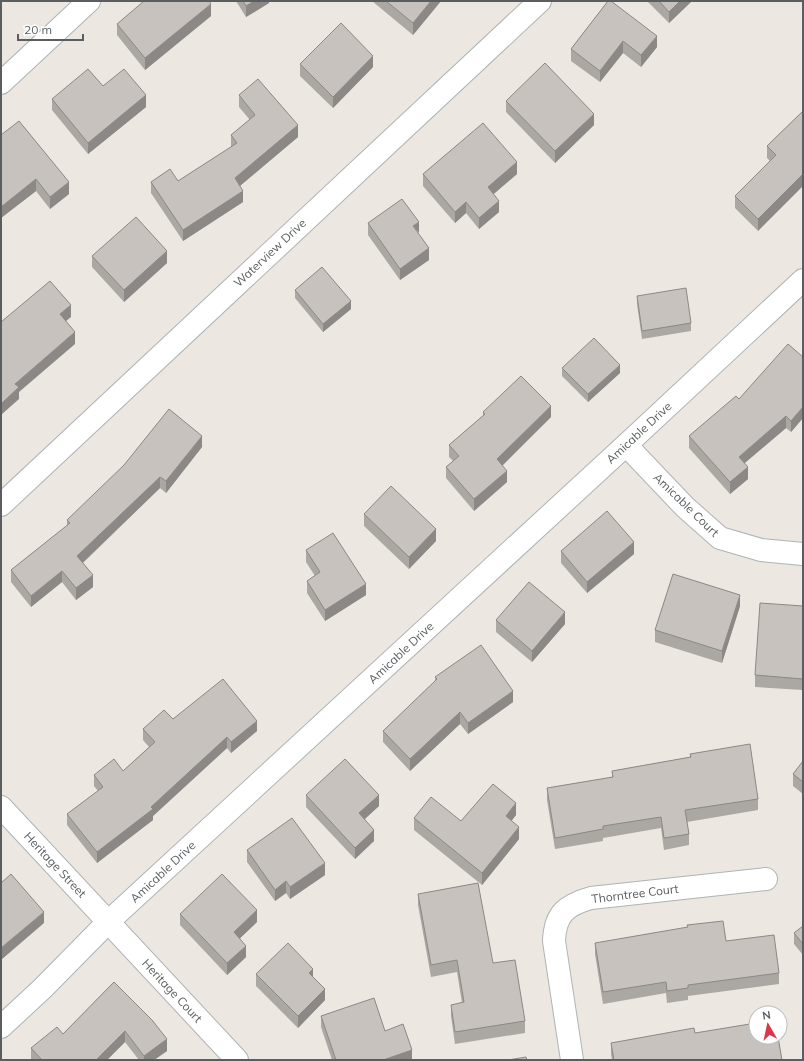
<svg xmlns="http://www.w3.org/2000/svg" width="804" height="1061" font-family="Mulish,sans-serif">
	<rect width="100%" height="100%" fill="#ece7e1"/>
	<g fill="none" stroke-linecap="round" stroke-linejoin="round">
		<g stroke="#afb3b6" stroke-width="24">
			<path id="minor" d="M1,83L89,1
				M626,445L685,507L720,538L761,550L803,554
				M1,505L540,1
				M1,807L237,1060
				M1,1027L43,988L108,922L626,445L803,280
				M572,1060L554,941C555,914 566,905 591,898L766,879"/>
		</g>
		<use href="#minor" stroke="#fff" stroke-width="22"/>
	</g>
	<path fill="#aba7a3" d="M236,1H269V3L246,17Z
		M372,1H441L413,35Z
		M608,1L657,47L641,67L623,53L600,82L571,61V49Z
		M647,1H692L669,23Z
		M211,16L145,70L117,35V24Z
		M300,64L373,67L333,108L300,76Z
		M103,86L146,107L88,154L52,110V99Z
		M239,95L298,137L240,186L243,202L183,241L151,193V182L178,181L231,147V135L250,120L239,107Z
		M506,101L594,125L555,163L506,112Z
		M803,111L758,231L735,208V196L770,161L767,158V146Z
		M1,135L69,194L50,209L36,191L1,218Z
		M423,174H517L493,194L499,212L479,229L466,213L455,223L423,186Z
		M368,223L418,233L429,260L400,280L368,235Z
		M92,256L167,263L124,302L92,267Z
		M295,290L351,309L323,332L295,298Z
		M637,296L691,323V331L642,339L637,304Z
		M803,357V418L791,432L786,428L744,463L748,479L730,494L689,448V436L739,399Z
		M562,368L620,373L588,402L562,376Z
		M483,412L551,417L502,465L507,482L474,511L446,478V467L453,461L449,457V445L483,416Z
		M202,447L166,493L160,488L83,563L93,587L76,600L62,582L31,607L11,582V570L67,526V520Z
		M364,514L436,541L409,569L364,526Z
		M306,550L366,595L325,621L307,593V581L315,576L306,562Z
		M561,551L634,554L587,593L561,563Z
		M740,606L722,663L655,642V630Z
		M803,606V690L755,687V675Z
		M496,620L565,624L532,662L496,632Z
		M435,677L513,702L468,734L460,724L410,771L383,742V731L435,681Z
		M173,719L257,731L231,753L227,748L153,816V820L97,863L67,825V814L98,791L94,786V775L123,771L149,747L143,740V729Z
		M690,754L758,799V810L687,822L689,834V845L664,850L661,828L603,838V841L555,849L547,800V788L612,777V771L690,757Z
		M803,761V794L793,786V774Z
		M306,795L379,806L365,819L374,841L355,859L306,807Z
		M803,812V825L802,824V813Z
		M516,815L511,821L519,839L482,885L414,830V818L461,821Z
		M247,850L325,875L290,899L286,893L275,901L247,862Z
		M418,894L493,963L525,1021V1033L455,1044L451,1016V1005L462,1003L457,972L431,977L418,905Z
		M180,914L257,922L240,938L246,957L227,975L180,925Z
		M803,926V955L794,944V933Z
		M726,941L779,973V984L688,996V1000L667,1003L666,993L603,1004L595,954V943Z
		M256,974L313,977L325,1000L298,1028L256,986Z
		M114,982L167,1051L154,1060H139L125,1042L107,1060H32L31,1059V1048L63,1034Z
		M321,1016L385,1031L412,1060H332L321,1027Z
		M695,1033L782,1060H612L611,1054V1043Z"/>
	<path fill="#8b8885" d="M254,1H269V3L246,17V6Z
		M431,1H441L413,35V23Z
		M680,1H692L669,23V12Z
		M211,4V16L145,70V58Z
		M657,36V47L641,67V55Z
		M623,41V53L600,82V71Z
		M373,56V67L333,108V97Z
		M146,95V107L88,154V143Z
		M594,114V125L555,163V151Z
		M298,125V137L235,190V178Z
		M517,162V174L488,199V187Z
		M803,174V186L758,231V219Z
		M36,179V191L1,218V207Z
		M69,182V194L50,209V197Z
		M243,191V202L183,241V230Z
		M499,201V212L479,229V218Z
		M466,202V213L455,223V212Z
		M419,222V233L413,226Z
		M429,248V260L400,280V269Z
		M167,251V263L124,302V290Z
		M351,301V309L323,332V324Z
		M71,305V317L60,326V314Z
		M75,332V344L19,392V399L1,415V404L15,384Z
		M620,365V373L588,402V394Z
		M551,406V417L497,471V459Z
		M803,407V418L791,432V421Z
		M786,416V428L739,468V457Z
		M202,436V447L166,493V481Z
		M748,467V479L730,494V482Z
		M507,471V482L474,511V499Z
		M160,477V488L77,568V556Z
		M436,529V541L409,569V557Z
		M634,542V554L587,593V582Z
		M62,571V582L31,607V596Z
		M93,575V587L76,600V588Z
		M366,584V595L325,621V610Z
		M740,595V606L722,663V651Z
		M565,612V624L532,662V651Z
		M513,691V702L468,734V723Z
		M460,712V724L410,771V759Z
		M257,721V731L231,753V742Z
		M227,737V748L153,816V820L97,863V852L151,807Z
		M379,795V806L359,824V813Z
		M516,803V815L506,828V816Z
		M519,827V839L482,885V873Z
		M374,830V841L355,859V848Z
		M325,863V875L290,899V887Z
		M286,881V893L275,901V890Z
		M257,910V922L234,944V932Z
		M44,912V923L1,960V948Z
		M246,946V957L227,975V963Z
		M313,969V981L309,973Z
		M325,989V1000L298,1028V1016Z
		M125,1031V1042L107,1060H96Z
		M167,1039V1051L154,1060H144V1056Z
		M412,1050V1060H383Z"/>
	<path fill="#c7c2be" stroke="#8b8885" d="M144,1H209L211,4L145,58L117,24Z
		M243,1H254L246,6Z
		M386,1H431L413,23Z
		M608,1H611L657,36L641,55L623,41L600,71L571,49Z
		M659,1H680L669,12Z
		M341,23L373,56L333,97L300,64Z
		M545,63L594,114L555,151L506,101Z
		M88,69L103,86L124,69L146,95L88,143L52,99Z
		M258,79L298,125L235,178L243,191L183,230L151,182L170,169L178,181L237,143L231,135L255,115L239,95Z
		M803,111V174L758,219L735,196L776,155L767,146Z
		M19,121L69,182L50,197L36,179L1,207V135Z
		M483,123L517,162L488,187L499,201L479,218L466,202L455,212L423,174Z
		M402,199L419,222L413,226L429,248L400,269L368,223Z
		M136,217L167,251L124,290L92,256Z
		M322,267L351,301L323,324L295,290Z
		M50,281L71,305L60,314L75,332L15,384L19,387L1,404V322Z
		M686,288L691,323L642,331L637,296Z
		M594,338L620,365L588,394L562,368Z
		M788,344L803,357V407L791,421L786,416L739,457L748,467L730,482L689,436L736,396L739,399Z
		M521,376L551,406L497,459L507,471L474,499L446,467L459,456L449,445L485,414L483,412Z
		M169,409L202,436L166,481L160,477L77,556L93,575L76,588L62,571L31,596L11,570L70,523L67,520L124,465Z
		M391,486L436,529L409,557L364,514Z
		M607,511L634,542L587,582L561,551Z
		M333,533L366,584L325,610L307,581L320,572L306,550Z
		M673,574L740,595L722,651L655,630Z
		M529,582L565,612L532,651L496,620Z
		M760,603L803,606V679L755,675Z
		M481,645L513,691L468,723L460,712L410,759L383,731L437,679L435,677Z
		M223,679L257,721L231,742L227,737L151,807L153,809L97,852L67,814L103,787L94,775L114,759L123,771L155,742L143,729L164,710L173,719Z
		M750,744L758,799L685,810L689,834L664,838L661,817L603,826V829L555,838L547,788L613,777L612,771L691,757L690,754Z
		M345,759L379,795L359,813L374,830L355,848L306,795Z
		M803,761V782L793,774Z
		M493,784L516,803L506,816L519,827L482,873L414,818L431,797L461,821Z
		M292,818L325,863L290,887L286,881L275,890L247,850Z
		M11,874L44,912L1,948V883Z
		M222,874L257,910L234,932L246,946L227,963L180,914Z
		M478,883L493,963L515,960L525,1021L455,1032L451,1005L464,1002L457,960L431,965L418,894Z
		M723,921L726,941L774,935L779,973L688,985V988L667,991L666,982L603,992L595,943L688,927L687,925Z
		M803,926V944L794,933Z
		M288,943L313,969L309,973L325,989L298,1016L256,974Z
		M114,982L152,1020L167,1039L144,1056L125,1031L96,1060H42L31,1048L57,1027L63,1034Z
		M374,998L385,1031L403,1024L412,1050L383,1060H336L321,1016Z
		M756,1023V1037H778L782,1060H614L611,1043L694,1028L695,1033Z
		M526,1057L527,1060H508Z"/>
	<g text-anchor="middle" stroke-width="3" stroke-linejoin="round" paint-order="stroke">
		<g font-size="12" fill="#5a5e61" stroke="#fff">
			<text transform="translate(270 253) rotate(-43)" y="4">Waterview Drive</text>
			<text transform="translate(639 433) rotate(-43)" y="4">Amicable Drive</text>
			<text transform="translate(686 505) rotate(44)" y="4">Amicable Court</text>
			<text transform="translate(401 653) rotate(-43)" y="4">Amicable Drive</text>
			<text transform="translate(55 865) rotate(47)" y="4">Heritage Street</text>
			<text transform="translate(163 872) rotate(-43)" y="4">Amicable Drive</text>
			<text transform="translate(635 894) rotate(-7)" y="4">Thorntree Court</text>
			<text transform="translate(172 991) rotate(47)" y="4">Heritage Court</text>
		</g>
	</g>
	<rect width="804" height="1061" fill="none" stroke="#5a5e61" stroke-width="4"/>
	<g transform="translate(768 1025) rotate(351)"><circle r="19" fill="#ffffff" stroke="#bdbfc0"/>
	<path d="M0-3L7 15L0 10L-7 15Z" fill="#dd364a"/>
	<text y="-6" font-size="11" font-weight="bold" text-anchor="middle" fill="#5a5e61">N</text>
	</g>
	<path d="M18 34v6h65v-6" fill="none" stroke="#5a5e61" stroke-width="2"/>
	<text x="24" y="34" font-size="12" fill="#5a5e61" stroke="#ffffff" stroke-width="3" paint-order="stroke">20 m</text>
</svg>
